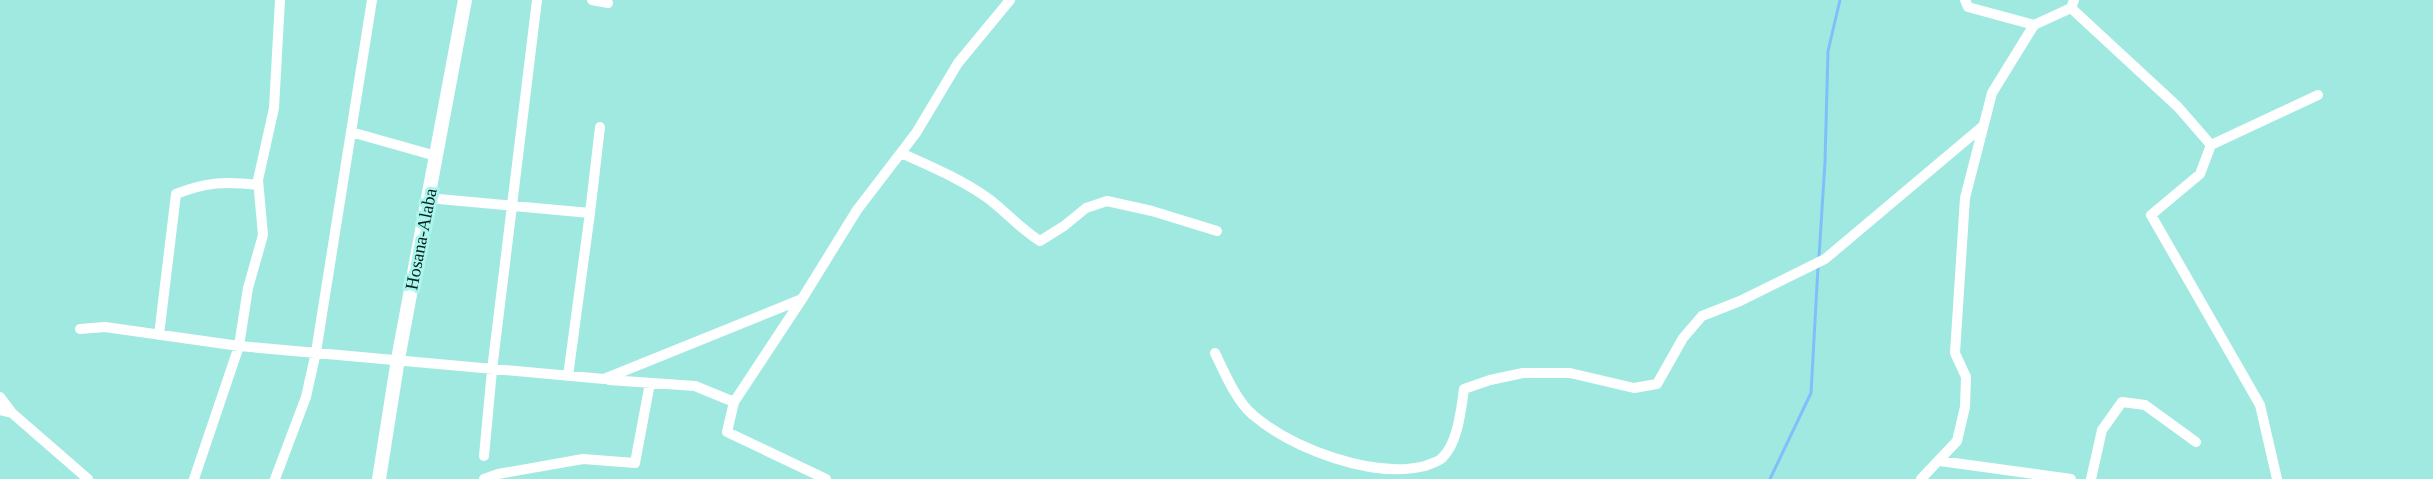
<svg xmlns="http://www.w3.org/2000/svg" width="2433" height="479" font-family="Georgia,serif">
	<rect width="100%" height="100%" fill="#9fe9e0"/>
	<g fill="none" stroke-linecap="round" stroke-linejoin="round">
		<path stroke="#7ec0fa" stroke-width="3" d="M1819,257L1825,162L1828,51L1840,0
			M1770,479L1811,393L1818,267"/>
		<path stroke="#fff" stroke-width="10" d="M592,0L608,3
			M1965,0L1968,7L2034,25
			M2071,8L2178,107L2211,145L2318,95
			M351,132L436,156
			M2211,145L2200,174L2151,215L2260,405L2277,479
			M901,153C930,166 963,180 989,199C1007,213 1021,229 1040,241L1064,226L1086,208L1107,201L1152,211L1217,231
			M428,198L590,213L568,376
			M590,213L600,127
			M802,299L734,402L727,432L826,479
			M80,329L105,327L239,346L604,379L802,299L857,210L916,133L958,63L1010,0
			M159,335L176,194C206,182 226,181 258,185
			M1215,353C1224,372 1237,402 1253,415C1293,449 1373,479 1425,466C1430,464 1438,462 1442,458C1458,443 1461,410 1464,389L1490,380L1523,373H1570L1634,388L1657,384L1683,338L1702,316L1740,301L1825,259L1983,126
			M609,380L695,386L734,402
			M0,397L12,413
			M0,410L12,413L88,479
			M484,456L492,370L537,0
			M1940,461L2071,479
			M194,479L239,346L248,288L263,235L258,180L274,108L280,0
			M275,479L306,397L316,352L372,0
			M484,479L498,474L583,459L635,463L650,383
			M1921,479L1957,441L1965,407L1966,377L1955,353L1965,198L1992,93L2034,25L2071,8L2074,0
			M2091,479L2102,430L2122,402L2145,405L2196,442"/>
		<path stroke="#fff" stroke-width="14" d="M379,479L398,359L465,0"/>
	</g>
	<g text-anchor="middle" stroke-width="6" stroke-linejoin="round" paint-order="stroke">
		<g font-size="18" fill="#02211e" stroke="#acf6ed">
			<text transform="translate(421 239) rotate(-79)" y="6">Hosana-Alaba</text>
		</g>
	</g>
</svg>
